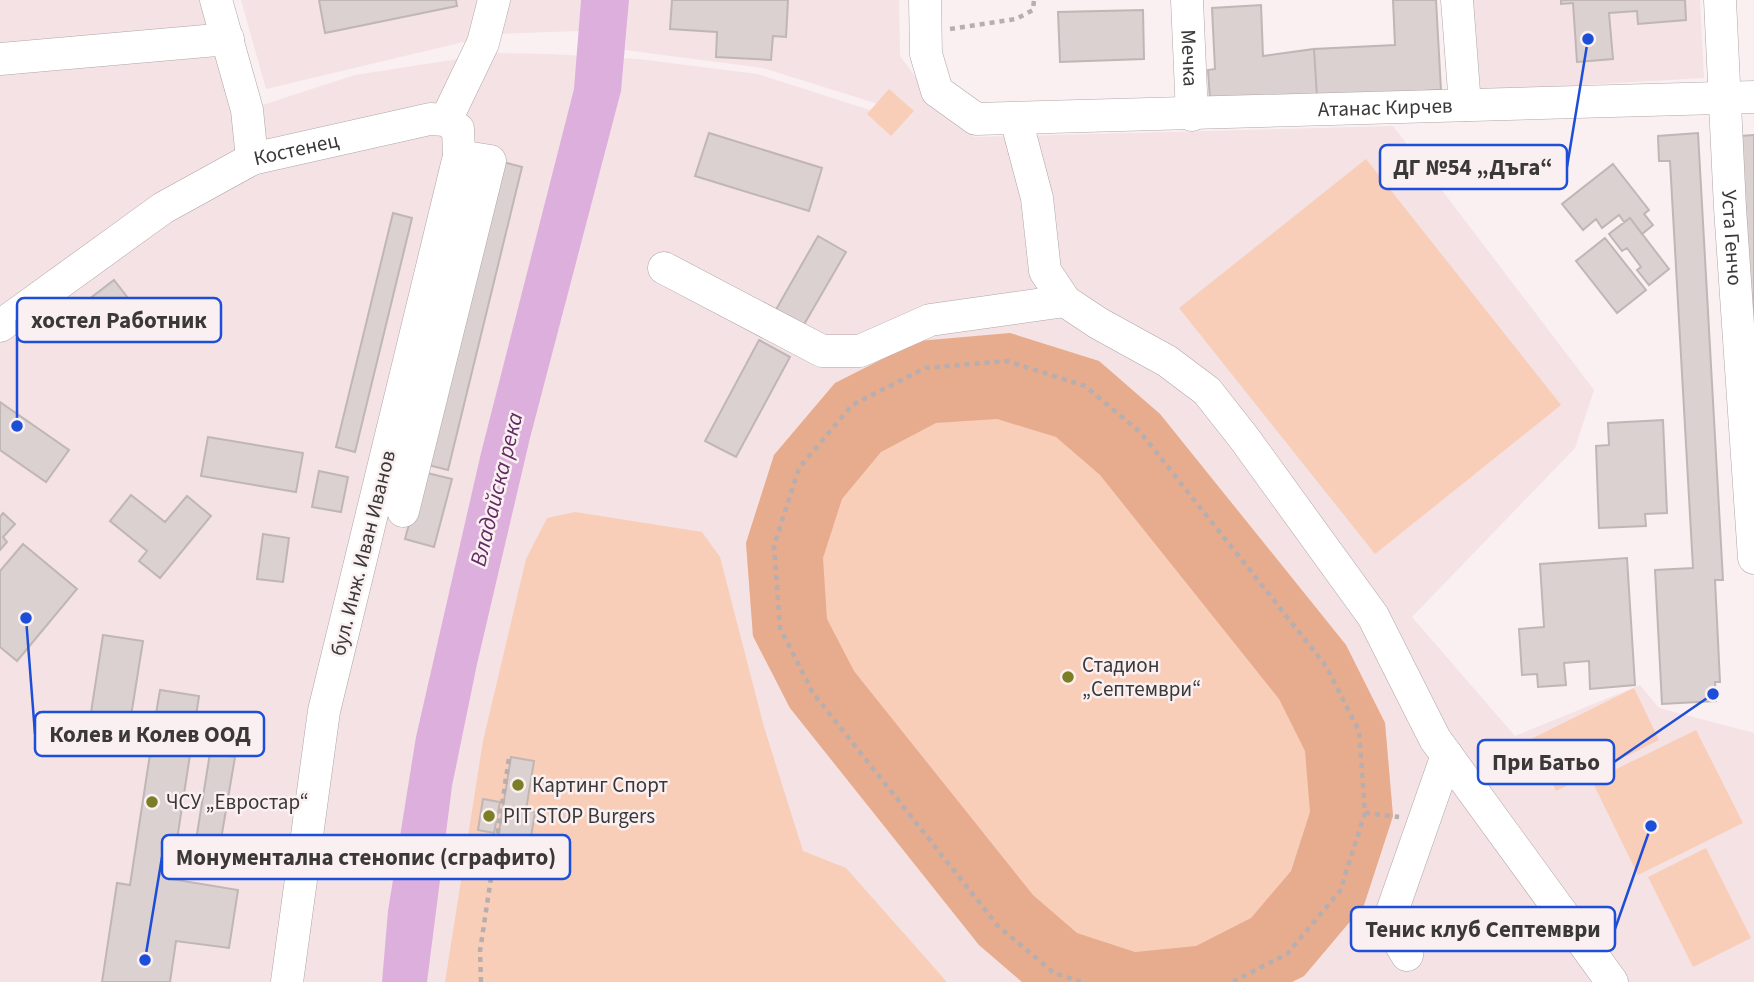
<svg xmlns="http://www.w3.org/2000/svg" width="1754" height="982" font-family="'Source Sans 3',sans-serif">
	<rect width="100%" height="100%" fill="#faf0f1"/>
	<path fill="#f4e2e4" d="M0,0H216L247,110L355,75L497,53L550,54L638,59L757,74L898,119L913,115L763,68L625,50L629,0H899L900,56L941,111L974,137L1393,126L1594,390L1575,448L1412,617L1515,736L1640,685L1659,708L1754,733V982H0Z
		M241,0H581L579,31L497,34L266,89Z
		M1472,0H1700L1704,78L1476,91Z"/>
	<path fill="#f9ceb8" d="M889,89L914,111L891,136L867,114Z
		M1366,159L1561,405L1375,554L1179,308Z
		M1010,333L1099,361L1160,414L1346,645L1385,723L1393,816L1364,905L1304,976L1292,982H1022L979,945L790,708L753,636L746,543L774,455L835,383Z
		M575,512L702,532L720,557L764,727L803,851L846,868L947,982H445L483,741L526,559L547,518Z
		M1634,688L1659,740L1556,791L1531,739Z
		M1696,730L1743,823L1638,875L1592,781Z
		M1706,848L1751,938L1693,967L1648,877Z"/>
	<path fill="#e7ac8e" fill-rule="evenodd" d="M1010,333L1099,361L1160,414L1346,645L1385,723L1393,816L1364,905L1304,976L1292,982H1022L979,945L790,708L753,636L746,543L774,455L835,383L918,341ZM997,419L1056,437L1100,475L1279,699L1305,751L1310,812L1291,871L1251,918L1196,946L1135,952L1077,933L1033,895L854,671L827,619L823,558L842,499L881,452L936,423Z"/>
	<path fill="#ddafdc" d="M581,0H629L621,91L530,438L477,664L452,786L427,982H382L388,911L416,737L481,453L574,89Z"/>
	<path fill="#dbd1d0" stroke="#bfb6b5" stroke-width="2" d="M319,0H456L457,6L325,33Z
		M672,0H788L786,37L773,36L771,60L716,57L717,32L670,29Z
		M1393,0H1436L1441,90L1317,97L1314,49L1395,45Z
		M1561,0H1685L1686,20L1638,24L1637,11L1609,13L1613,59L1577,62L1573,3L1561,4Z
		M1261,5L1263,56L1314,49L1317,97L1210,100L1208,70L1215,69L1212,8Z
		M1143,10L1144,59L1060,62L1058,12Z
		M709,133L822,168L809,211L695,176Z
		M1698,133L1723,580H1715L1720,682H1715L1716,701L1662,704L1655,570L1693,568L1670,161H1659L1658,136Z
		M1754,135V361L1740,136Z
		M503,162L522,167L448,470L428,465Z
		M1613,164L1649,210L1644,214L1653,225L1642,234L1630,218L1624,222L1619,215L1602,228L1596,219L1583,230L1562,204Z
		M393,213L412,218L355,452L336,447Z
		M1630,218L1669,269L1649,285L1637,270L1641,267L1627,248L1622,251L1609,234Z
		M818,236L846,252L802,328L774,313Z
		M1605,238L1646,290L1617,313L1576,261Z
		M114,280L128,298L80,335L66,317Z
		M759,340L790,357L736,457L705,441Z
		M0,402L69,450L46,482L0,450Z
		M1663,420L1667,513L1645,514L1646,526L1599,528L1596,446L1609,445L1608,423Z
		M208,437L303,453L296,492L201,476Z
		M319,471L348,477L341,512L312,507Z
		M423,472L452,479L434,547L405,539Z
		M131,495L165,522L187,496L211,516L160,578L139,561L147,551L110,521Z
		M3,513L15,524L3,537L7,542L0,550V517Z
		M263,534L289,538L283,582L257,579Z
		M23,544L77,589L17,661L0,647V571Z
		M1627,558L1635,685L1590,689L1589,661L1564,663L1566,685L1538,687L1537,674L1522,675L1519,629L1544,627L1540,564Z
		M103,635L143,641L131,716L155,720L160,690L199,696L171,879L238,890L229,948L176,941L170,982H102L117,883L130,885L152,741L88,732Z
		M210,753L235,757L218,857L194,853Z
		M511,757L534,761L526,810L535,812L528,855L496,850Z
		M483,799L500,802L494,833L478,830Z"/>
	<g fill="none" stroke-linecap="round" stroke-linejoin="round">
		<g stroke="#afa6a7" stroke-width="33">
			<g id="minor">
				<path d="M216,0L247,110L252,159"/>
				<path id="s1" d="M925,0L926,54L937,91L976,119L1754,97"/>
				<path id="s2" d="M1187,0L1192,115"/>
				<path d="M1457,0L1465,105"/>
				<path id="s3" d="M1720,0L1730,208L1754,558"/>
				<path d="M0,59L228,39"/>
				<path d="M1016,119L1037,198L1045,271L1065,301L1098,323L1167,361L1207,391L1244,438L1373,616L1435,739L1612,982"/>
				<path d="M446,120L483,43L494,0"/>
				<path d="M664,268L822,351H860L930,320L1065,301"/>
				<path id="s4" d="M0,326L163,208L252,159L430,119L446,120L458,129L459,156L324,711L287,982"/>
				<path d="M403,511L490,161L459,156"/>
				<path d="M1407,955L1388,923L1447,755"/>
			</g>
		</g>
		<path stroke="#b6aeaf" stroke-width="4.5" stroke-dasharray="5 5" stroke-linecap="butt" d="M950,29L1016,19L1033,10L1034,0
			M1365,813L1399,817
			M481,982L480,951L509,758
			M1081,982L1054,973L998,926L813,693L780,628L774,546L799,468L852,405L925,368L1007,361L1085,386L1141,433L1326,666L1359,731L1365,813L1340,891L1287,954L1232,982"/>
		<use href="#minor" stroke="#fff" stroke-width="32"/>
	</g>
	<g fill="#7d7d25" stroke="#faf0f1" stroke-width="2.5">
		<circle cx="1068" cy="677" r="7"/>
		<circle cx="518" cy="785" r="7"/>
		<circle cx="152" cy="802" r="7"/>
		<circle cx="489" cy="816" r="7"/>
	</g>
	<g text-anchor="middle" stroke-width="5" stroke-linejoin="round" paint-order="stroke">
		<g font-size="21" fill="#3b3838" stroke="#faf0f1">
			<text dy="7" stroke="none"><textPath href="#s2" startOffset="58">Мечка</textPath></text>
			<text dy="7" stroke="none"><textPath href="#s1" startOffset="550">Атанас Кирчев</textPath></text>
			<text dy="7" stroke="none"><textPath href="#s4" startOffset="348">Костенец</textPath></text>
			<text dy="7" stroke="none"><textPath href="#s3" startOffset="238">Уста Генчо</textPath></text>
			<text transform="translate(363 553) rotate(-76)" y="7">бул. Инж. Иван Иванов</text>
		</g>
		<g font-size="21" fill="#3b3838" stroke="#faf0f1" text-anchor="start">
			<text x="1082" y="672">Стадион<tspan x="1082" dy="24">„Септември“</tspan></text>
			<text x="532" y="792">Картинг Спорт</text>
			<text x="166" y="809">ЧСУ „Евростар“</text>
			<text x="503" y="823">PIT STOP Burgers</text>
		</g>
		<g font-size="23" font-style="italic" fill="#622b63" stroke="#faf0f1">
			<text transform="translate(496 489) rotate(-76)" y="8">Владайска река</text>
		</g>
	</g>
	<path fill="none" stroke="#1d4ed8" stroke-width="2.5" d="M1588 39L1567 167M17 426L17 320M26 618L35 734M1713 694L1614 762M145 960L162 857M1651 826L1615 929"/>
	<g fill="#1d4ed8" stroke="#faf0f1" stroke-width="2.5">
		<circle cx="1588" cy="39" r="7"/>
		<circle cx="17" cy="426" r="7"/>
		<circle cx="26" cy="618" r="7"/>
		<circle cx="1713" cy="694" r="7"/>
		<circle cx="145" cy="960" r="7"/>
		<circle cx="1651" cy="826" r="7"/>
	</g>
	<g fill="#faf0f1" stroke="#1d4ed8" stroke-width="2.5">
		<rect x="1380" y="145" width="187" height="44" rx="7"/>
		<rect x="17" y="298" width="204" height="44" rx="7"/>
		<rect x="35" y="712" width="229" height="44" rx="7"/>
		<rect x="1478" y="740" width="136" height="44" rx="7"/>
		<rect x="162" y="835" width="408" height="44" rx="7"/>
		<rect x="1351" y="907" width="264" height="44" rx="7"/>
	</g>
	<g font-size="23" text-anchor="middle" font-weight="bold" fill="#3b3838">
		<text x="1473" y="175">ДГ №54 „Дъга“</text>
		<text x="119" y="328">хостел Работник</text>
		<text x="150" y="742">Колев и Колев ООД</text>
		<text x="1546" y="770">При Батьо</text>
		<text x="366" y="865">Монументална стенопис (сграфито)</text>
		<text x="1483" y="937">Тенис клуб Септември</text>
	</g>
</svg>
